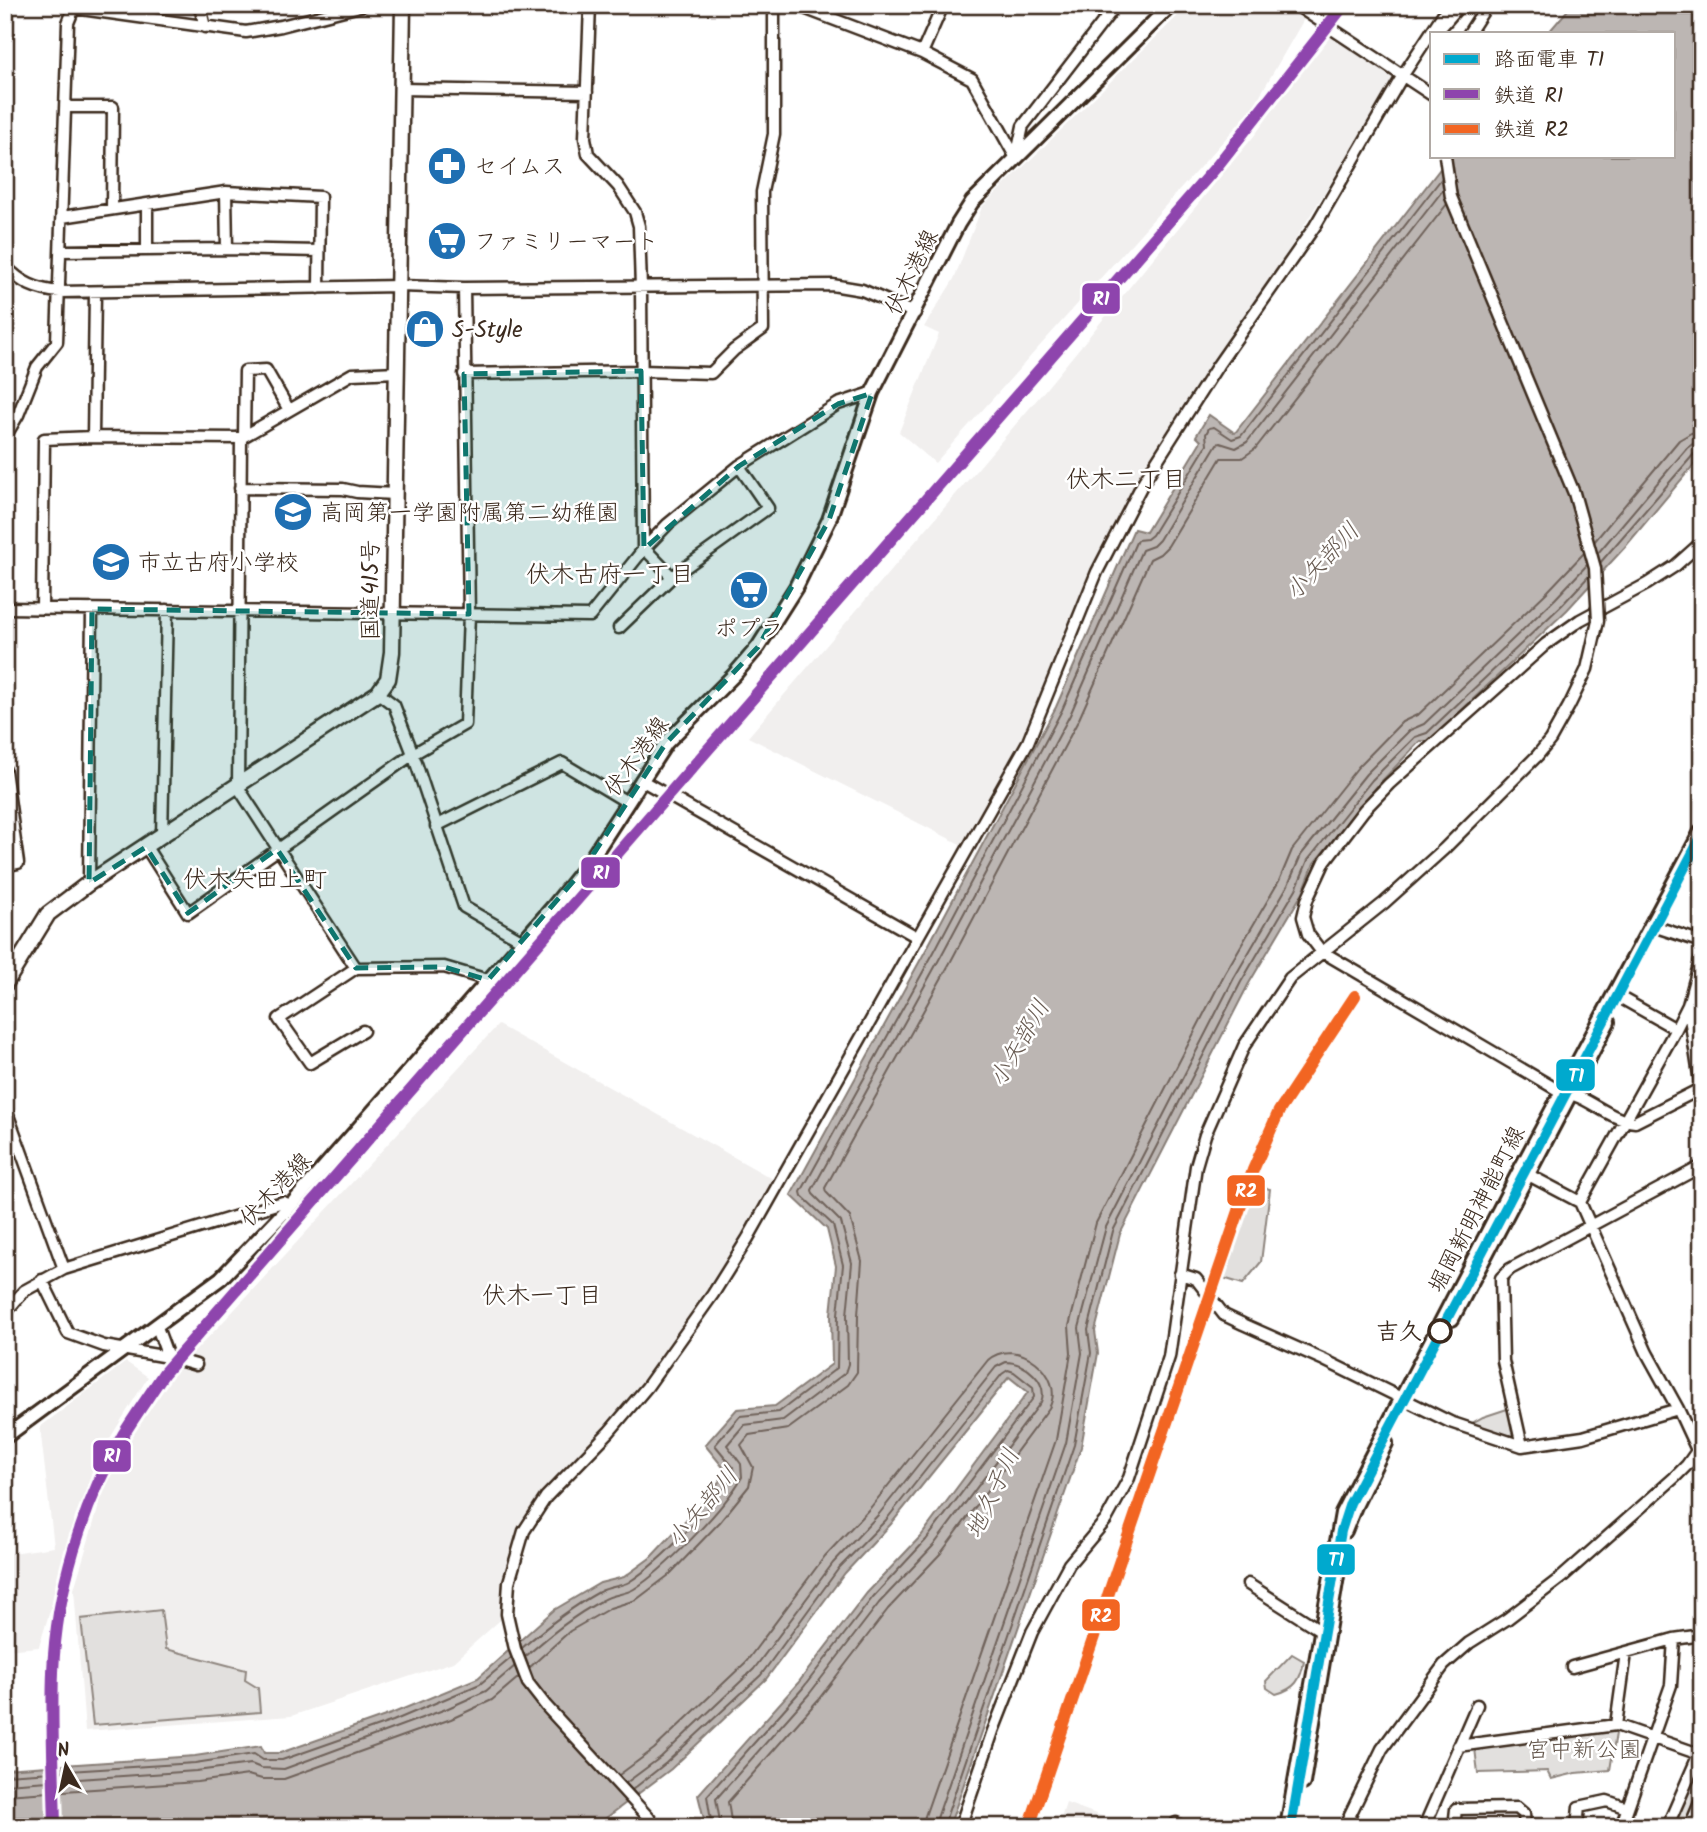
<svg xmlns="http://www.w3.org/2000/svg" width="1707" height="1832" font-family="Kalam,'Klee One',sans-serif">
	<rect width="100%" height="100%" fill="#fff"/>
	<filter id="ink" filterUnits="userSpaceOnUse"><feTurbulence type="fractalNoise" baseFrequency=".0143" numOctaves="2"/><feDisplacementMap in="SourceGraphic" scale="14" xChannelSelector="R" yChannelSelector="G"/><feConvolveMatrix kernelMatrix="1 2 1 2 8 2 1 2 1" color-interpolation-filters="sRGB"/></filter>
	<g filter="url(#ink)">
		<path fill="#f1efee" d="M1189,5H1281L1304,19L1252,109L935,463L899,432L939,334L924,327L954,279L982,207Z
			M1329,34L1397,77L1144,481L1097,572L1028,742L968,848L748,737L1040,396L1254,136Z
			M498,1025L780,1183L647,1387L546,1497L524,1530L507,1614L453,1662L291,1716L85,1731L74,1589L109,1472L172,1375L222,1323Z
			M126,1362L148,1377L94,1464L39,1647L5,1650V1554L54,1547L40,1427Z
			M1066,1803L1132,1827H1058Z"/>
		<path fill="#e2e0de" stroke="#8e857e" stroke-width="2" d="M1249,1185L1270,1189L1261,1262L1243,1284L1220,1277Z
			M1513,1407L1522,1446L1465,1427L1483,1417Z
			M161,1610L166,1649L246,1670L245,1680L258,1688L260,1712L93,1725L81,1619Z
			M1292,1654L1304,1661C1301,1680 1295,1689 1276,1694L1267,1688L1266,1681Z
			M1617,1727L1610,1770L1576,1773L1551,1779L1547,1771L1478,1773L1474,1740Z
			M1702,1755V1781L1684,1827H1667Z"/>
		<path fill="#bcb6b3" stroke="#887e77" stroke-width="2" d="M1572,5H1702V455L1625,547L1567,610L1429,741H1420L1378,785L1314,863L1303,892L1248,985L1120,1234L1095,1331L1098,1353L1081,1447L949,1827H706L698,1795L798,1683L867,1593L921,1536L1028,1392L1009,1377L891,1524L845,1573L766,1679L671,1769L594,1827H5V1769L195,1756L261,1746L264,1753H280L391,1714L478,1678L554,1610L600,1583L624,1577L650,1558L700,1505L727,1472L705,1445L737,1409L775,1406L832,1364L831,1314L836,1266L827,1229L791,1195L927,948L1056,707L1134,529L1146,532L1201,441L1196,436L1209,415L1235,433L1450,156H1674V33H1548Z"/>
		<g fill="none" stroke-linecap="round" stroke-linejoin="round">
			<path stroke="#6f625a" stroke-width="2" d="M1594,542L1679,440L1691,433L1702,431
				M1598,553L1687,448L1694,443L1702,442
				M1600,563L1694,454L1702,451
				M522,1648C546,1627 570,1608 599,1592C609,1586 620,1587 629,1582C662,1561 712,1507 734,1474L733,1467L715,1445L740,1416L779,1412L837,1368L838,1314L843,1265L833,1225L802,1196L801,1192L934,952L1062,710L1137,540L1147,539L1152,535L1207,445L1206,434L1209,428L1214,427L1232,439L1241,436L1442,178
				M525,1657C550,1635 574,1615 603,1600C612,1594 624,1595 634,1589C663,1571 725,1508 742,1477L741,1464L727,1445L744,1425L783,1420L845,1373L848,1364L847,1315L852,1263L841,1222L813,1194L812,1190L941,956L1070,715L1142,550L1153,546L1159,540L1217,444L1220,443L1236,448L1247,442L1443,190
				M529,1668L570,1631L610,1608L636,1600L669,1575L720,1522L749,1486L753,1467L741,1445L749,1435L788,1429L848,1385L857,1372L858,1315L862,1261L850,1217L826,1192L825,1188L951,961L1079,719L1150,559L1160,554L1168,546L1221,458H1242L1255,449L1447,204
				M5,1775L195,1763L254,1754L263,1760H282L393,1721L480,1684L511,1658
				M619,1775L654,1749L746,1662L825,1556L871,1507L988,1360C1016,1335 1067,1375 1049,1408L941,1553L888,1609L818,1700L728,1802L732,1827
				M626,1783L661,1757L754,1669L833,1563L879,1514L996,1367L1006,1362C1025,1362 1049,1382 1041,1402L933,1546L879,1603L810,1693L716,1799L721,1827
				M5,1784L196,1771L251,1764L261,1768L284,1769L446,1709L486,1691L515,1666
				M632,1790L666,1763L761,1675L839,1568L886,1520L1002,1374L1008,1370L1014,1372L1033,1387L1034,1397L926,1540L873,1597L803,1688L707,1796L712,1827
				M5,1795L197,1782L248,1775L262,1779H284L451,1719L492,1700L519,1677
				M923,1827L925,1816L1056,1440L1071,1353L1069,1326L1096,1223L1225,973L1279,881L1292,850L1358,767L1402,722L1419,714L1548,591L1584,553
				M934,1827L1066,1443L1082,1353L1079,1328L1106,1227L1234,978L1288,885L1301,855L1366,774L1410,730L1424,724L1555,599L1587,565
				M943,1827L1074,1445L1091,1353L1088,1330L1113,1231L1241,982L1296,889L1308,860L1372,780L1415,737L1427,733L1562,605L1589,576"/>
			<g stroke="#3b2a1e" stroke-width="15">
				<path id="minor" d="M67,5L74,8L246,32L281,26L364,5
					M197,5L201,11L205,27
					M590,5L585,138L588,154L618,186L635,212L639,226L641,288L643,550
					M796,5L922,53L972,79L1016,158
					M1296,5L1432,95
					M1442,26L1460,5
					M1469,33L1487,5
					M922,53L943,5
					M401,89L587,92
					M65,107H113L112,209
					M1016,158L1023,126L1116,5
					M226,192L227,249
					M147,204V250
					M62,217L226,192L320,197L319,288
					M61,251L227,249L319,251
					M5,266C21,283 36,290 60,292L399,286L464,288L832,285L862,290L915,313
					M464,374L641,371L711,373L734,350L763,329L762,192L774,134V5
					M244,436L245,371L266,370L289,410
					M5,437L18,415L37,367L57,342L68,23L74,8
					M93,437L95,293
					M241,438L238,787L356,968
					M240,488L343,489L357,492L394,494
					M1702,542L1675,566L1647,584L1580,620L1546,644L1389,784L1364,810L1325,861L1307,900L1303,917L1308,934L1321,951L1561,1092C1588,1095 1608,1120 1635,1122L1702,1088
					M645,549L672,577
					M5,608L590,616L643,550L668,524L739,466L838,404L872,393
					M42,608L44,439L93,437L241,438L352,374L397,372
					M619,628L672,577L768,508L739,466
					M378,693L394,705L413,754L464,907L523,941
					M5,770L18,863L5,866
					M641,780L917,937
					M436,826L562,763L627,802
					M162,836L167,610
					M146,847L188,913L413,754L465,724L469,614L464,288
					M89,883L92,609
					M1650,925L1702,942
					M1614,994L1676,1029
					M1688,1005L1702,1094
					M1689,1015L1702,1008
					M363,1031L310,1063L279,1019L356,968L444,967L488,980
					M5,1107L64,1269
					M1523,1172L1580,1202L1647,1353L1678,1409L1697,1450
					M1580,1202L1676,1029L1688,1005L1702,954
					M1180,1274L1196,1279L1224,1315L1243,1324L1324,1360L1450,1422L1522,1446L1583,1437L1678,1409
					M42,1280L68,1333L104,1346L168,1357L196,1365
					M5,1313L24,1291L64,1269L283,1202L291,1205
					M157,1327L168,1357
					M1522,1446L1503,1361L1501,1278L1510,1269L1702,1166
					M1248,1584L1320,1630
					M1572,1667L1674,1639L1702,1635
					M1616,1725L1626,1653
					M1458,1746L1616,1725L1702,1755
					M1176,1823L1182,1827
					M655,1827L649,1818L546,1706L528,1683L515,1649L507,1614L509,1582L524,1531L546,1497L609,1432L647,1387L713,1294L748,1238L1028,742L1097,572L1144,481L1218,365L1315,226L1403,75L1449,5
					M960,1827L993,1731L1032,1632L1069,1564L1106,1520L1129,1478L1169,1357L1196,1166L1205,1135L1244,1046L1290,978L1384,903L1444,849L1537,756
					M1344,1827L1382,1749L1444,1665L1469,1643L1507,1619L1562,1577L1674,1478L1687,1465L1702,1444
					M1424,1827L1477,1705
					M1454,1827L1456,1809L1517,1808L1524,1814L1525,1827
					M1577,1827L1579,1807L1607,1801L1627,1808
					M1621,1827L1671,1685L1674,1639
					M1667,1827L1699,1754"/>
			</g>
			<g stroke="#3b2a1e" stroke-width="18">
				<path id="major" d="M1452,1319L1608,1022
					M5,1437L221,1278L291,1205L553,907L589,862L666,743L734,675L758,647L796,587L829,520L872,393L958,224L972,202L1171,5
					M1345,1531L1355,1506L1386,1443
					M1303,1783L1337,1576
					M1287,1827L1342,1513L1520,1170L1702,830"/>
			</g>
			<g stroke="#3b2a1e" stroke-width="19">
				<path id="highway" d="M5,984L48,914L89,883L378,693L388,679L392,652L403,5
					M1692,1827L1702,1803"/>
			</g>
			<use href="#minor" stroke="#fff" stroke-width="10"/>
			<use href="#major" stroke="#fff" stroke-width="12"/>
			<use href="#highway" stroke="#fff" stroke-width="14"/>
			<path stroke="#3b2a1e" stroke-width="2.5" d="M1029,1827L1253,1170L1279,1111L1355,996"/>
			<g stroke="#3b2a1e" stroke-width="15" stroke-linecap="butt">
				<path id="minor-bridge" d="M1445,156L1451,197L1574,493L1595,568L1598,621L1587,669L1569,706L1550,740L1537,756"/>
			</g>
			<use href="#minor-bridge" stroke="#fff" stroke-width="10"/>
			<g stroke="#fff" stroke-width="18">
				<path id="rail-1" d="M55,1827C54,1776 51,1724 53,1672C56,1591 82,1505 123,1435C136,1414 151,1393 164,1373L1217,166L1344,5"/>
			</g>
			<g stroke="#fff" stroke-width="18">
				<path id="rail-2" d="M1029,1827L1253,1170L1279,1111L1355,996"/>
			</g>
			<use href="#rail-1" stroke="#8e44ad" stroke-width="12"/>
			<use href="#rail-2" stroke="#f26522" stroke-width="12"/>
			<g stroke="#fff" stroke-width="16">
				<path id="tram-1" d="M1291,1827L1341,1531L1350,1503L1702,835"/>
			</g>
			<use href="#tram-1" stroke="#00a9ce" stroke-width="10"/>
		</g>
	</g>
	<path fill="#0f766e" fill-opacity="0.2" stroke="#0f766e" stroke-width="5" stroke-dasharray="14 9" stroke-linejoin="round" d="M641,371L644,549L739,466L838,404L872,393L829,520L758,647L666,743L583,870L488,980L444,967L356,968L277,849L188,913L146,847L89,883L92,609L469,614L464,374Z"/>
	<defs>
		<g id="pharmacy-disc" transform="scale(2.0125)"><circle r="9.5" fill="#1f6fb2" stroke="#fff"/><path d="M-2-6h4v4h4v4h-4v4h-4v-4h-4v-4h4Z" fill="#fff"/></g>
		<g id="supermarket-disc" transform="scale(2.0125)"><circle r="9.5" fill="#1f6fb2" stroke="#fff"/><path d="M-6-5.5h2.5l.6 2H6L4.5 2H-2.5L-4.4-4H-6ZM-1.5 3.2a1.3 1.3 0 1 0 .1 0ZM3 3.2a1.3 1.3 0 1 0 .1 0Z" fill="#fff"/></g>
		<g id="shop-disc" transform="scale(2.0125)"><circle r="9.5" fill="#1f6fb2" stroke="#fff"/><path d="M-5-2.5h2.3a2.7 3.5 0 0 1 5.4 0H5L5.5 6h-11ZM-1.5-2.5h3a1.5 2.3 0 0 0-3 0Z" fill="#fff"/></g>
		<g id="school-disc" transform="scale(2.0125)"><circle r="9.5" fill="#1f6fb2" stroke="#fff"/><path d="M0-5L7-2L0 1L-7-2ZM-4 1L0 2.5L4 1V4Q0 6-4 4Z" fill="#fff"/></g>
	</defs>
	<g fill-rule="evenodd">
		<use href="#pharmacy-disc" x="447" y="166"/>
		<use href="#supermarket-disc" x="447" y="241"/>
		<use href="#shop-disc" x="425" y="329"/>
		<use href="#school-disc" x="293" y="512"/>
		<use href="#school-disc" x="111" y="562"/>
		<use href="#supermarket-disc" x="749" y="590"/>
	</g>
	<circle fill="#fff" stroke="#3b2a1e" stroke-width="3.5" cx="1440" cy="1331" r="11"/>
	<g text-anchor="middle" stroke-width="5" stroke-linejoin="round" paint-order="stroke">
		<g font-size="23" fill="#3b2a1e" stroke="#fff" text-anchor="start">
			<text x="474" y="174">セイムス</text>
			<text x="474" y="249">ファミリーマート</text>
			<text x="452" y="337">S-Style</text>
			<text x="320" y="520">高岡第一学園附属第二幼稚園</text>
			<text x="138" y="570">市立古府小学校</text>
			<text x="749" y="636" text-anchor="middle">ポプラ</text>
		</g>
		<g font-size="23" fill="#3b2a1e" stroke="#fff">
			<text transform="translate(911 272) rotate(-64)" y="8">伏木港線</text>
			<text transform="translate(370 590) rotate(-90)" y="8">国道415号</text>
			<text transform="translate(636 756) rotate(-54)" y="8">伏木港線</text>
			<text transform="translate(275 1189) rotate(-47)" y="8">伏木港線</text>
			<text transform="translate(1476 1209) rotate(-63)" y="8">堀岡新明神能町線</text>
		</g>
		<g font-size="23" font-weight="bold" fill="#3b2a1e" stroke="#fff" text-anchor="end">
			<text x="1422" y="1339">吉久</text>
		</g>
		<g font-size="23" fill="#65584e" stroke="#fff">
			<text x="1584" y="1757">宮中新公園</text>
		</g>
		<g font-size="24" fill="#3b2a1e" stroke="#fff">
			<text x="1126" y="487">伏木二丁目</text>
			<text x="610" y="582">伏木古府一丁目</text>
			<text x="255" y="887">伏木矢田上町</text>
			<text x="542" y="1303">伏木一丁目</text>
		</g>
		<g font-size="24" font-style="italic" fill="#685b52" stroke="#fff">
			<text transform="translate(1322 561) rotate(-47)" y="8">小矢部川</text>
			<text transform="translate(1019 1043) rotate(-60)" y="8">小矢部川</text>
			<text transform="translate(992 1493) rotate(-65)" y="8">地久子川</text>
			<text transform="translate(702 1507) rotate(-50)" y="8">小矢部川</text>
		</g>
	</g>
	<g stroke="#fff" stroke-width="2.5">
		<rect x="1081" y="282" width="40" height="33" rx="7" fill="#8e44ad"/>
		<rect x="580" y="856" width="41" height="33" rx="7" fill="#8e44ad"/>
		<rect x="1555" y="1058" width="41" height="34" rx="7" fill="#00a9ce"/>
		<rect x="1226" y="1174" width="40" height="33" rx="7" fill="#f26522"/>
		<rect x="92" y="1439" width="40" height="34" rx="7" fill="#8e44ad"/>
		<rect x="1316" y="1543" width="40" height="33" rx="7" fill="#00a9ce"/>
		<rect x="1081" y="1598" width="40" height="34" rx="7" fill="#f26522"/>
	</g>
	<g font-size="19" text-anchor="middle" font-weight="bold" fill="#fff">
		<text x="1101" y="305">R1</text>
		<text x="601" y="879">R1</text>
		<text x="1576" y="1082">T1</text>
		<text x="1246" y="1197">R2</text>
		<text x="112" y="1462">R1</text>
		<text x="1336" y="1566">T1</text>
		<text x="1101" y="1622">R2</text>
	</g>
	<rect width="1707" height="1832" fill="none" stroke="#fff" stroke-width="28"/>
	<rect x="14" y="14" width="1679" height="1804" fill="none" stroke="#3b2a1e" stroke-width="2.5" filter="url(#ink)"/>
	<rect x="1430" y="32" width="245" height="126" fill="#ffffff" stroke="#b1aaa5" stroke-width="2"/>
	<rect x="1444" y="54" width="35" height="10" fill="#00a9ce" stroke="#b1aaa5" stroke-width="2"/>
	<text x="1494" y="66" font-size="21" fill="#3b2a1e">路面電車 T1</text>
	<rect x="1444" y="89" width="35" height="10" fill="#8e44ad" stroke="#b1aaa5" stroke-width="2"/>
	<text x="1494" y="102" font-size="21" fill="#3b2a1e">鉄道 R1</text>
	<rect x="1444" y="124" width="35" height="10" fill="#f26522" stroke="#b1aaa5" stroke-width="2"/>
	<text x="1494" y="136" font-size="21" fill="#3b2a1e">鉄道 R2</text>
	<g transform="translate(66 1766) rotate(351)" stroke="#ffffff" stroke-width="5" paint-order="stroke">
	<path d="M0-5L12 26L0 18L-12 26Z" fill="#3b2a1e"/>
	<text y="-10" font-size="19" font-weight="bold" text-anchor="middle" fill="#3b2a1e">N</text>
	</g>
</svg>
